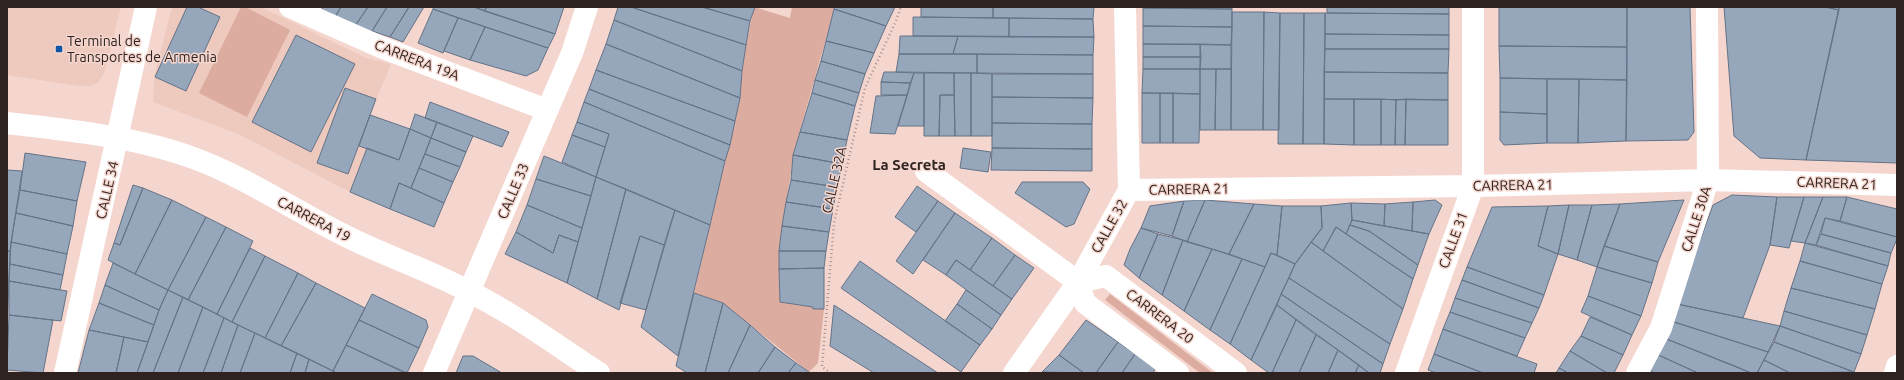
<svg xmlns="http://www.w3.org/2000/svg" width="1904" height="380" font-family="Ubuntu,sans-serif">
	<rect width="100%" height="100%" fill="#f5d6ce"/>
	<path fill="#eec9be" d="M7,7H121L105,71L98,83L90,86H78L7,75Z
		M172,7H261L366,58L391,64L370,114L410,129L367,149L350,192L238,134L153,102L154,77Z"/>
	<path fill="#dbac9f" d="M241,7H245L290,30L247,117L199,93Z
		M754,7L790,18L792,7H835L793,155C791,179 785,203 782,228C778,252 779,277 780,302L813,307V309H824L818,363L809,372L723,303L694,293L735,121L746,45Z
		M1110,294L1213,373H1200L1105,300Z"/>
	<path fill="#96a6bb" stroke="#647387" d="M187,7H198L220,17L186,91L155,77Z
		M323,7H341L335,17L321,11Z
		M341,7H368L355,26L335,17Z
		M368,7H387L371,33L355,26Z
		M387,7H409L390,37L372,31Z
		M409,7H424L403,42L390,37Z
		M434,7H474L555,34L548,48L433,9Z
		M474,7H487L484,11Z
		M487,7H564L555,34L484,11Z
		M618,7H631L746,45L742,71L614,20Z
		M631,7H702L750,21L746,45Z
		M702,7H755L750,21Z
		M835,7H895L886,26L834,9Z
		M921,7H993V18L921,17Z
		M993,7H1094L1093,19L993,18Z
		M1143,7H1232V9L1143,8Z
		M1327,7H1449V14L1327,13Z
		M1499,7H1627V47L1499,46Z
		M1627,7H1690L1694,132L1688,140L1626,141Z
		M1724,7H1825L1839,10L1806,160L1760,158L1734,136Z
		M1825,7H1839V10Z
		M1839,7H1897V163L1806,160Z
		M1143,8L1232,9V27L1143,26Z
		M433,9L458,18L443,53L418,43Z
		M834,9L886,26L874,53L826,41Z
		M1232,12H1264L1263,130H1231Z
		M1264,12L1280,13L1279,130H1263Z
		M1280,13H1304L1303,144H1278Z
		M1304,13H1325L1324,144H1303Z
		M1325,13L1449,14V35L1325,34Z
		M913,17L1009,18V37L913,36Z
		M458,18L485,27L470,60L444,51Z
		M1009,18L1093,19L1094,37H1009Z
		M614,20L742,71L740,98L606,44Z
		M1143,26L1232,27L1231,45L1143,44Z
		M485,27L548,48L538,70L526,76L470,60Z
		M1325,34L1449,35V49H1325Z
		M296,35L355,64L311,152L252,122Z
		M900,36H958L953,54H899Z
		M958,36L1094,37L1093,55L953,54Z
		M826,41L874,53L865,74L821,61Z
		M606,44L740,98L735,121L596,70Z
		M1143,44H1200L1201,57H1143Z
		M1200,44L1231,45V69H1200Z
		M1499,46L1627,47V80L1500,78Z
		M1325,49H1449L1448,73L1324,72Z
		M899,54H977V73L896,72Z
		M977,54L1093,55V74L977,73Z
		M1143,57H1201L1200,69H1143Z
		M821,61L865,74L859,93L815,80Z
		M1143,69H1200V94L1142,93Z
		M1200,69H1216L1215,130H1200Z
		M1216,69H1231V130H1215Z
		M596,70L735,121L730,145L589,89Z
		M884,72H896L914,73L910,83L881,82Z
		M1324,72L1448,73V100L1324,99Z
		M914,73H924V126H898Z
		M924,73H954V95H940L939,136H924Z
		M954,73H971V136H955Z
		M971,73L992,74V136H971Z
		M992,74H1093V98L992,97Z
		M1500,78L1547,79V114L1500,112Z
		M1547,79H1579L1578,143H1547Z
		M1579,79L1627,80L1626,141L1578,143Z
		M815,80L859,93L855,106L812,93Z
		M881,82L910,83L907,95H881Z
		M345,88L376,99L348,174L317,163Z
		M589,89L730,145L725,161L584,102Z
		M812,93L855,106L847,140L800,132Z
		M1142,93H1160V143H1142Z
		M1160,93H1173V143H1160Z
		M1173,93L1200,94L1199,143H1173Z
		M907,95L895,134L870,133L876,96Z
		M940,95H954L955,136H939Z
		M992,97L1093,98L1092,124L992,123Z
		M1324,99H1354V145L1324,144Z
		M1354,99H1381V145H1354Z
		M1381,99L1396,100L1395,145H1381Z
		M1406,99L1405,145H1395L1396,100Z
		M1406,99L1448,100V145H1405Z
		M430,102L509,132L502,147L425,118Z
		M584,102L725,161L710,225L596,177L609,134L577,122Z
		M1500,112L1547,114V143L1504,145L1500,140Z
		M415,114L437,122L431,138L410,129Z
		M370,115L410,129L399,160L359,146Z
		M437,122L473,136L466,152L431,138Z
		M577,122L609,134L605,147L572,135Z
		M992,123L1092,124V149L992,148Z
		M410,129L431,138L411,188L399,183L390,209L350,192L367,148L399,160Z
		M800,132L847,140L842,164L793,155Z
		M572,135L605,147L596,177L562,162Z
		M431,138L466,152L460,167L425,154Z
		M963,148L991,152L988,172L960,168Z
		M992,148L1092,149V171L991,170Z
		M25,153L86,162L77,201L20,190Z
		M425,154L460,167L453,182L419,168Z
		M793,155L842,164L837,187L791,180Z
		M544,156L596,177L591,196L536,179Z
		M419,168L453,182L444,203L411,188Z
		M7,170L22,171L10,251H7Z
		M596,177L626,189L597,299L567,283Z
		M536,179L591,196L582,228L527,205Z
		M791,180L837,187L833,209L786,202Z
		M1022,182H1083L1090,189L1074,224L1066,227L1015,193Z
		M399,183L444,203L434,227L390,209Z
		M133,185L143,188L120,245L114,243Z
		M917,186L938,201L916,232L895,217Z
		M143,188L172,200L135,274L108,260L114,243L120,245Z
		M626,189L675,210L664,245L640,236L619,310L597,299Z
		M20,190L77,201L73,226L16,213Z
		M1732,195L1777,197L1770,245L1743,318L1677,304L1713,205Z
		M1777,197H1804L1789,248L1770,245Z
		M1804,197H1823L1805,243L1791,241Z
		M1823,197H1847L1840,221L1825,218L1816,245L1805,243Z
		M1847,197L1897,209V237L1840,221Z
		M172,200L206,217L168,290L135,274Z
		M1205,200L1254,204L1229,254L1187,242Z
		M1205,200L1187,242L1172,236L1184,201Z
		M1435,200L1442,205L1429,234L1412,231L1413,202Z
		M1684,200L1658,262L1604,246L1620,204Z
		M938,201L955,213L913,274L896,261Z
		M1184,201L1172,236L1141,228L1150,206Z
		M786,202L833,209L829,232L782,226Z
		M1413,202L1412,231L1384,226L1385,204Z
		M1351,203L1385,204L1384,226L1352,220Z
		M1351,203L1352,220L1346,234L1336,227L1323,251L1311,242L1322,228L1321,206Z
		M1254,204L1282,206L1277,255L1271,253L1265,267L1229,254Z
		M1620,204L1597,267L1577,260L1592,205Z
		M527,205L582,228L578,242L559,235L553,253L516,232Z
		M1569,205L1558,254L1538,246L1548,206Z
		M1569,205H1592L1577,260L1558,254Z
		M1282,206H1321L1322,228L1295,264L1277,255Z
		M1548,206L1538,246L1558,254L1544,295L1467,267L1492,207Z
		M675,210L710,225L678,356L641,327Z
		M16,213L73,226L67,254L11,242Z
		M955,213L992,238L970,270L956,260L946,275L923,260Z
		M206,217L226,227L188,300L168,290Z
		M1825,218L1897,237V239L1891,253L1821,234Z
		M1352,220L1429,234L1418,265L1369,231L1350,225Z
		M1350,225L1369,231L1418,265L1413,279L1346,234Z
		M782,226L829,232L826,251H779Z
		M226,227L253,241L217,314L188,300Z
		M1336,227L1413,279L1403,309L1323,251Z
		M1141,228L1158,234L1139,278L1124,265L1130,249Z
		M516,232L553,253L559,235L578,242L567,283L505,254Z
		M1158,234L1183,240L1162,295L1139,278Z
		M1821,234L1891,253L1888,266L1816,245Z
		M640,236L664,245L646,310L620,303Z
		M992,238L1015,255L993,286L970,270Z
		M1183,240L1212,249L1184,311L1162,295Z
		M11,242L67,254L63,275L10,264Z
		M1311,242L1403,309L1390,344L1289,278L1295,264Z
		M1805,243L1888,266L1882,284L1800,261Z
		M1604,246L1658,262L1652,283L1597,267Z
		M250,248L265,256L232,322L217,314Z
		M1212,249L1242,259L1210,330L1184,311Z
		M7,251H10L7,333Z
		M779,251H826L824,268L779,269Z
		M1271,253L1295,264L1251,360L1230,344Z
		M1015,255L1034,268L1012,299L993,286Z
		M265,256L298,273L265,338L232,322Z
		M1242,259L1265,267L1230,344L1210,330Z
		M956,260L1012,299L1001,315L946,275Z
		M860,261L980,345L961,372L841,288Z
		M1800,261L1882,284L1875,309L1791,288Z
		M113,263L168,290L159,310L105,285Z
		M10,264L63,275L60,290L9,281Z
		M1467,267L1544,295L1539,308L1462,280Z
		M1597,267L1652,283L1641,316L1588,296Z
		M824,268V309H813V307L780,302L779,269Z
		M298,273L316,283L281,346L265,338Z
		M1289,278L1390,344L1383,364L1281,294Z
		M1462,280L1539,308L1532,323L1455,298Z
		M9,281L67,291L61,321L9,315Z
		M316,283L365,308L333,371L281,346Z
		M105,285L159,310L154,325L99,303Z
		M1791,288L1875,309L1867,335L1784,311Z
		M168,290L183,297L153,373H137L159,310Z
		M966,290L1001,315L992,329L957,304Z
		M694,293L723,303L705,373H687L676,366Z
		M372,294L426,320L428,327L419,348L359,320Z
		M1281,294L1383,364L1380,373H1369L1277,305Z
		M1588,296L1641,316L1632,335L1581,312Z
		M183,297L203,307L178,373H153Z
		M1455,298L1532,323L1525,338L1450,312Z
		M99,303L154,325L148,342L89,330Z
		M723,303L750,325L728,373H705Z
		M957,304L992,329L980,345L945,321Z
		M1677,304L1743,318L1780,326L1768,352L1671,321Z
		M834,305L938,373H874L830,346Z
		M1277,305L1296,320L1272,373H1269L1251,360Z
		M203,307L224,318L203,373H178Z
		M1784,311L1867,335L1861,354L1780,326Z
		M1450,312L1525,338L1517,356L1443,329Z
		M9,315L53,320L43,373L7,370Z
		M1590,317L1632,335L1623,355L1581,336Z
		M224,318L238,325L221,373H203Z
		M359,320L419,348L407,373L346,345Z
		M1086,320L1118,342L1096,373H1084L1059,355Z
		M1296,320L1316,335L1299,373H1272Z
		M1671,321L1768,352L1757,373H1751L1664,338Z
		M238,325L255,333L240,373H221Z
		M750,325L775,347L758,373H728Z
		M1780,326L1861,354L1854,372L1774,342Z
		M1443,329L1537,364L1534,373H1483L1434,354Z
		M89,330L124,337L116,373H78Z
		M255,333L297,353L290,373H240Z
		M1316,335L1338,350L1328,373H1299Z
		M1581,336L1623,355L1614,373H1607L1570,351Z
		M124,337L148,342L137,373H116Z
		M1664,338L1735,366L1751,373H1698L1656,354Z
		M1118,342L1135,354L1122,373H1096Z
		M1774,342L1854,372L1790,373L1764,360Z
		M346,345L405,373H337L333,371Z
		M775,347L796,363L788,373H758Z
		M1338,350L1359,365L1355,373H1328Z
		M1570,351L1607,373H1568L1559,368Z
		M297,353L309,359L305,373H290Z
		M1135,354L1155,369L1153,373H1122Z
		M1434,354L1483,373H1436L1428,370Z
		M1656,354L1698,373H1655L1649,370Z
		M1059,355L1084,373L1042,372Z
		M463,356H473L502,373H456Z
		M309,359L333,371L336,373H305Z
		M1764,360L1790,373H1757Z
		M796,363L809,372V373H788Z
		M1359,365L1369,373H1355Z
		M1559,368L1568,373H1556Z"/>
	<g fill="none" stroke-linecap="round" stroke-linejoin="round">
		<path stroke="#a9918b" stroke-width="2.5" stroke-dasharray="1 3" stroke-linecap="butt" d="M831,373L822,367L834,223L865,88L896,21L901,7"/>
		<path stroke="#fff" stroke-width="22" d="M290,7L383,48L547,110
			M926,171L1078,282L1085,303L1178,373
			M1129,190L1473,186L1708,180L1897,185
			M1078,282L1106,276L1236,373
			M65,373L146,7
			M434,373L572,53L587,7
			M1014,373L1078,282L1129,190L1125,7
			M1406,373L1473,186V7
			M1637,373L1661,328L1708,180L1707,7
			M1895,373L1897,366"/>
		<path stroke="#fff" stroke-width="22" d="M7,123C69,130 138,137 196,159C252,180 302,216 356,241C392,258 430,271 466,290C513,313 556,345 599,373"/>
	</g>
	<rect fill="#0e57a6" stroke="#f5d6ce" stroke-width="1.5" x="55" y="45" width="8" height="8" rx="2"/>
	<g text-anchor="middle" stroke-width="3" stroke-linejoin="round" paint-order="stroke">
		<g font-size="14" fill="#2e2320" stroke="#f5d6ce" text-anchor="start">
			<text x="67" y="46">Terminal de<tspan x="67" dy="16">Transportes de Armenia</tspan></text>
		</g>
		<g font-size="14" fill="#2e2320" stroke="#f5d6ce">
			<text transform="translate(417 60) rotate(21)" y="5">CARRERA 19A</text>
			<text transform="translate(834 180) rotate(-77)" y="5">CALLE 32A</text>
			<text transform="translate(1837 183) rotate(2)" y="5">CARRERA 21</text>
			<text transform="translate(1513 185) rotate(-1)" y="5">CARRERA 21</text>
			<text transform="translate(1189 189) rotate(-1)" y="5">CARRERA 21</text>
			<text transform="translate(107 190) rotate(-77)" y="5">CALLE 34</text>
			<text transform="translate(513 191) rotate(-67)" y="5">CALLE 33</text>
			<text transform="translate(314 219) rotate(28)" y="5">CARRERA 19</text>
			<text transform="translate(1696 219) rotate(-72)" y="5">CALLE 30A</text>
			<text transform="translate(1109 226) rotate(-61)" y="5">CALLE 32</text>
			<text transform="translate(1453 240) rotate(-70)" y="5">CALLE 31</text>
			<text transform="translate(1160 316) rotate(37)" y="5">CARRERA 20</text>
		</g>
		<g font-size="15" font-weight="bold" fill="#2e2320" stroke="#f5d6ce">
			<text x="909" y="170">La Secreta</text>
		</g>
	</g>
	<rect width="1904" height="380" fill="none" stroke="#2e2320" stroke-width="16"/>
</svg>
